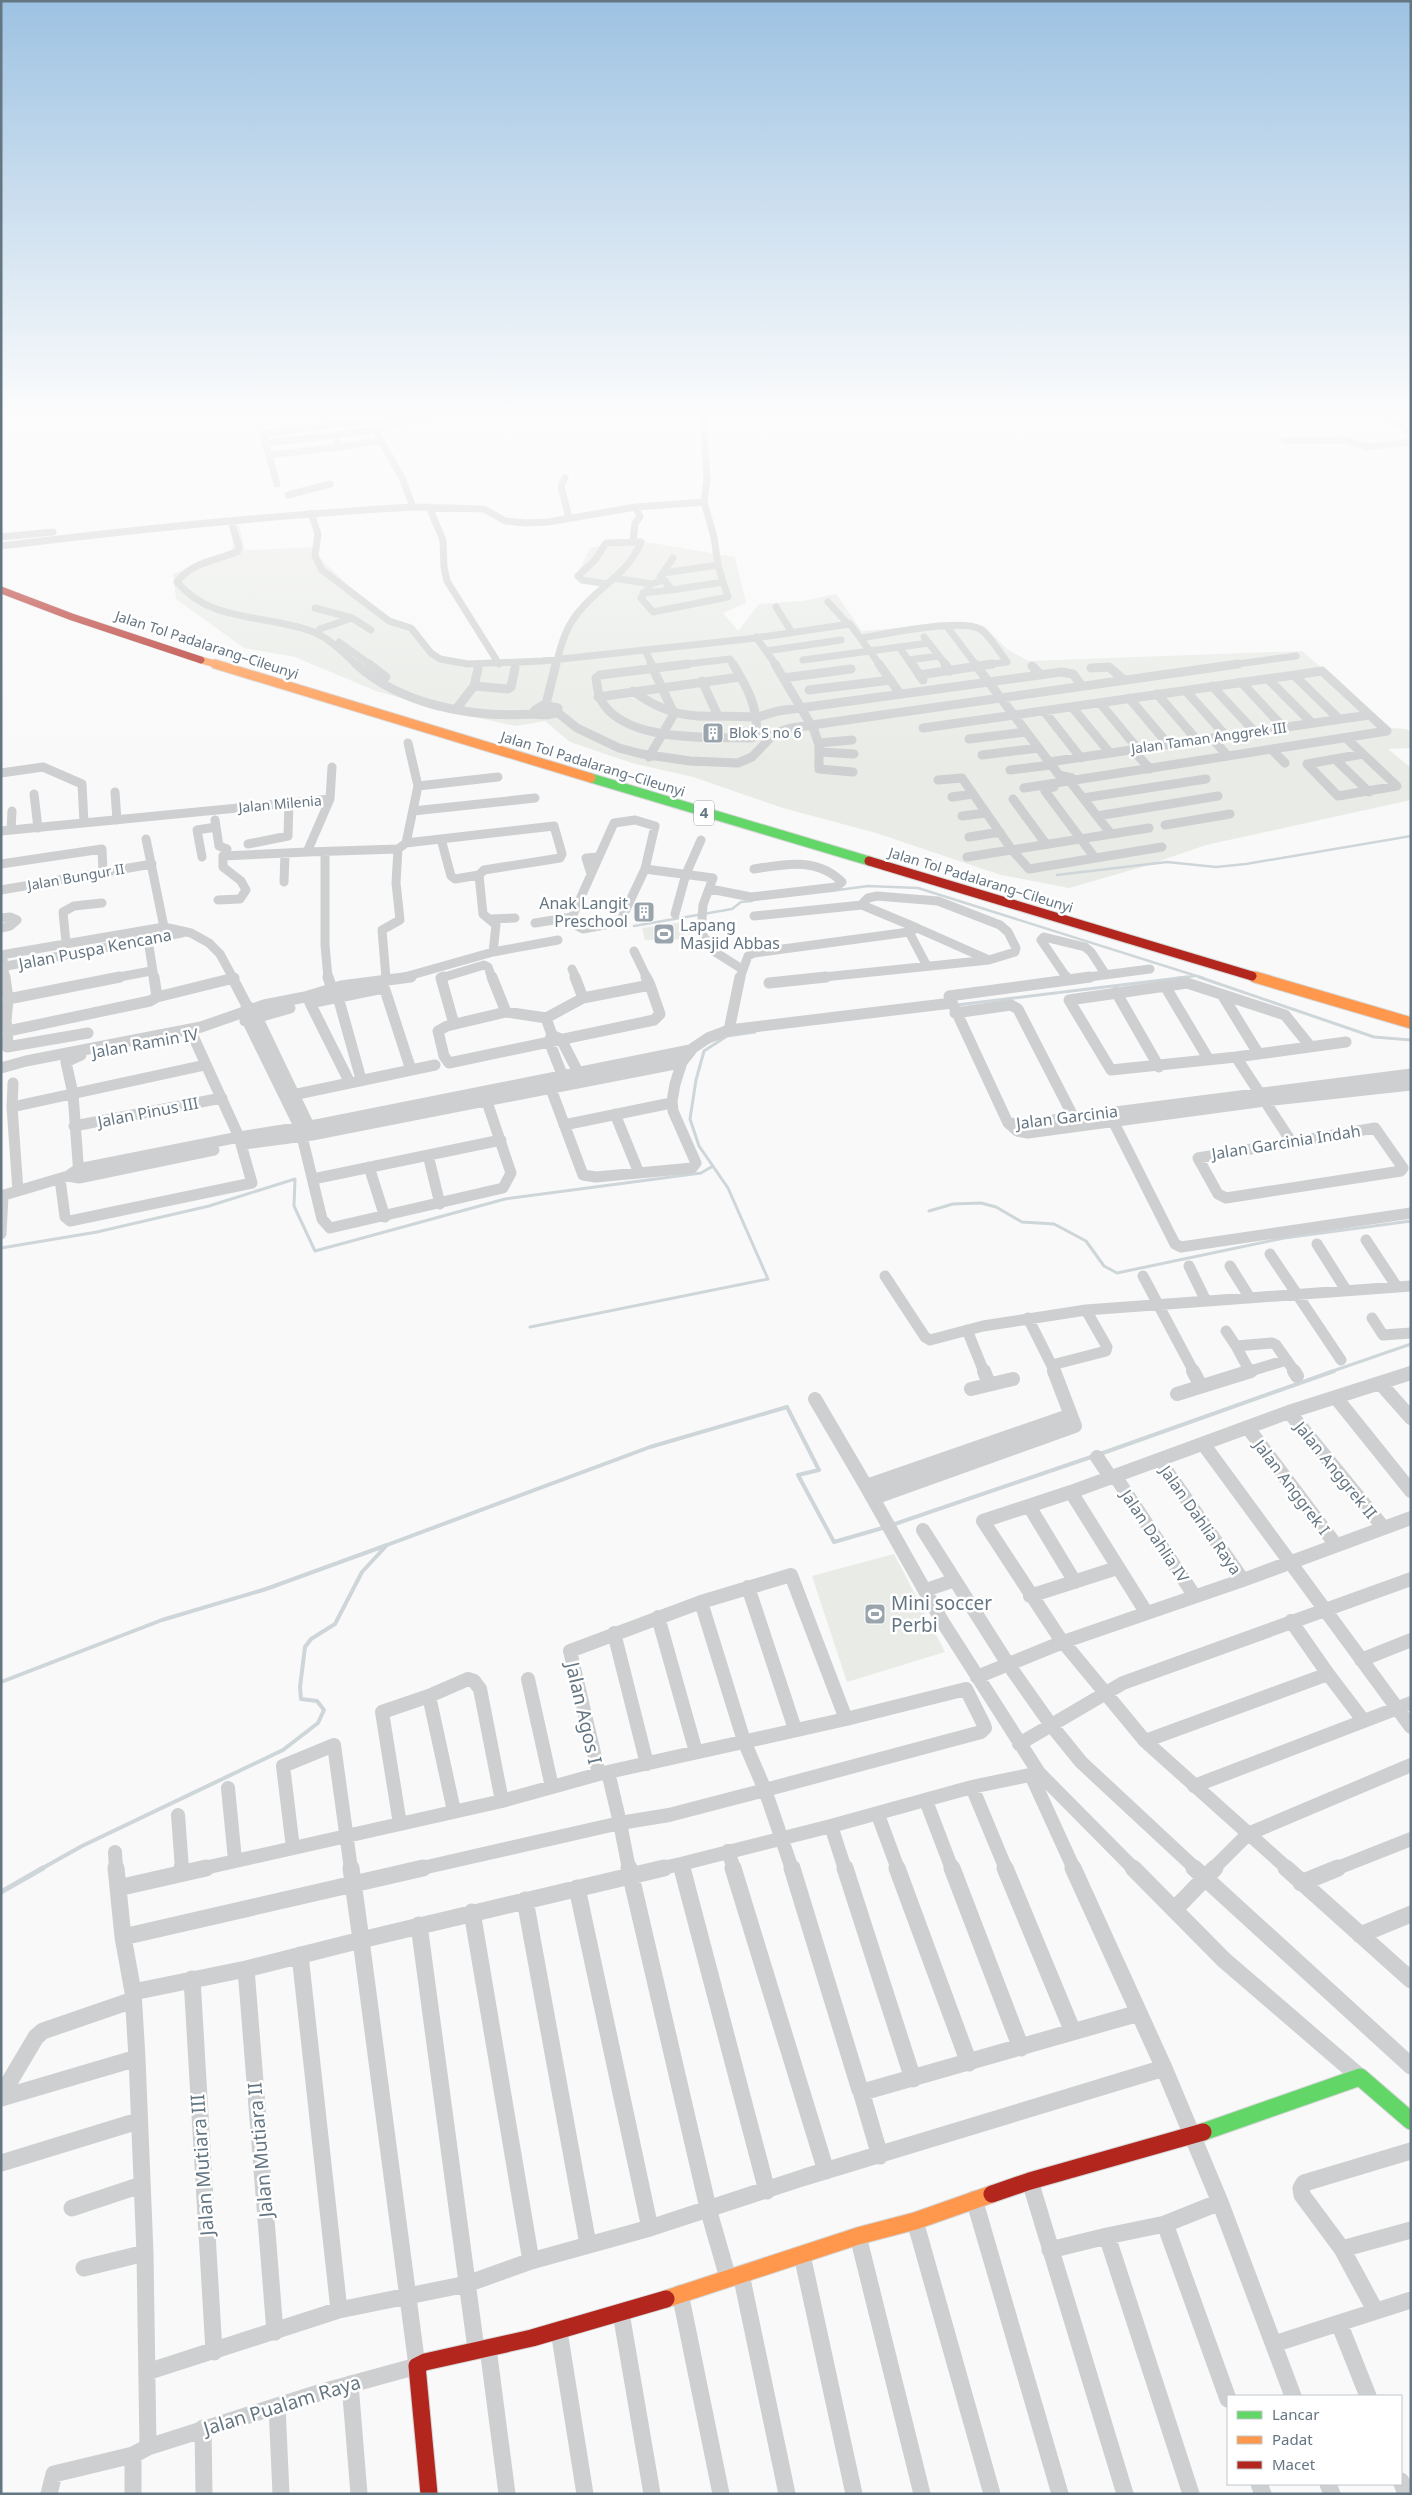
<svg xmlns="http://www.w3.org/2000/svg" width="1412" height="2495" font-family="'Noto Sans',sans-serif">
	<rect width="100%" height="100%" fill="#f9f9f9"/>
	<path fill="#e8ebe6" d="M238,520L245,550L317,547L316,554L369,606L410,628L434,657C474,663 518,669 557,656L573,615L605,585L576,576L590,548L629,539L735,557L746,603L723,613L738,631L759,604L803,601L836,594L862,631L952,623L984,626L1008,650L1029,661L1302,651L1391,728L1406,729L1411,732V748L1388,749L1411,768V800L1206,845L1142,867L1069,888L1001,875L876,833L783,808L693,777L632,763L570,742L545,721L516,726L447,711L376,691L295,657L244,648L176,599L173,574L233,554L231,521Z
		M683,922L685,939L645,940L642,928Z
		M894,1554L945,1652L847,1682L812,1576Z"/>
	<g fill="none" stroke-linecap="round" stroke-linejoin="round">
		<path stroke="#ced6d9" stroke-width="2.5" d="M1057,875L1167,862L1216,867L1246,864L1411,836
			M838,890L868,886L918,888L1203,978
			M634,926L732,909L741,902L752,901
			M1177,978L1195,976"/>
		<path stroke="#ced6d9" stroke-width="3" d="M1199,977L1374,1037L1411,1040
			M957,1005L1187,977
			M929,1211L953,1204L981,1203L996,1207L1022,1222L1054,1224L1086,1241L1104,1266L1117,1273L1284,1238L1411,1221
			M1,1248L97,1232L209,1206L295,1179L294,1206L315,1251L505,1199L701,1173L713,1166
			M530,1327L768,1279L728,1188L699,1146L690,1119L696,1080L704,1051L727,1036L755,1032
			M1330,1372L1411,1344"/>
		<path stroke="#ced6d9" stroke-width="4" d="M1100,1454L1334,1371
			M892,1525L1094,1456
			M1,1682L162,1620L266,1589L387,1545
			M41,1869L82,1846L283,1750L318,1723L324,1710L317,1701L301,1699L300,1687L305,1647L311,1639L335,1624L362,1572L387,1545L650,1447L787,1407L819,1470L798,1475L834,1542L886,1527"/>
		<path stroke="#ced6d9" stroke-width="5" d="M1,1892L43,1868"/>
		<g stroke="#d5d6d7" stroke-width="11">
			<path id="fast-far1" d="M591,778L869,861"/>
		</g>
		<g stroke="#d5d6d7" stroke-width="19">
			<path id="fast" d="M1203,2132L1360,2077L1411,2121"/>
		</g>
		<g stroke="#d5d6d7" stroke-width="8">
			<path id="slow-far3" d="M201,660L219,665"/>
		</g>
		<g stroke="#d5d6d7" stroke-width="11">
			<path id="slow-far2" d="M215,664L591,778
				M1252,976L1260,978"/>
		</g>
		<g stroke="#d5d6d7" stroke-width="13">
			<path id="slow-far1" d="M1255,977L1411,1023"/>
		</g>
		<g stroke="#d5d6d7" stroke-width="19">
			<path id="slow" d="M666,2299L858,2236L915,2221L992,2194"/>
		</g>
		<g stroke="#d5d6d7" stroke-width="8">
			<path id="jam-far2" d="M1,590L72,617L201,660"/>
		</g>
		<g stroke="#d5d6d7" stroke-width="11">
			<path id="jam-far1" d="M869,861L1252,976"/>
		</g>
		<g stroke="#d5d6d7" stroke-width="19">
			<path id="jam" d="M992,2194L1030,2181L1203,2132
				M429,2494L417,2366L425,2362L532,2338L666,2299"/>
		</g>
		<path stroke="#cecfd0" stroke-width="7" d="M345,417L347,423L425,417
			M703,417L707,479L704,502L714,537L718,565
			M1389,417L1411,433
			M1284,441L1346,440L1366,447L1411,442
			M337,442L340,447L379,441
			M267,443L379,430
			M271,455L340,447
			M565,478L561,486L569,518
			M277,484L263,434L347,423
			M288,495L330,484
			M413,507L484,509L505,521L526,523L548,522L636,507L704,502
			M429,507L443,540L444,567L447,581L499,664
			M311,513L318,534L315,556L322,570L389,621L411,628L431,653L440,659L468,664L542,661L748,639L850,624L880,665
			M231,521L239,547L238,551C217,561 191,562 177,582C211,623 265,614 311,631C330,638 343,653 357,665
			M1,537L53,532
			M633,541L635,523L640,517L636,507
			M1,546C138,529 275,515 413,507L403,480L378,435L379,430L409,420V417
			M664,573L718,565L723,582
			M660,577L673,558
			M614,578L651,584
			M664,580L672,590L723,582L728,597L653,612L641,598L651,584Z
			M643,593L672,590
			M828,602L848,624
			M776,607L791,631
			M315,608L352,618L320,629
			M352,618L371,630
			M948,628L976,665
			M756,637L776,665
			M924,637L946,665
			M861,638C885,634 961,618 980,629C988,633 1001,654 1007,662L984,665
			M339,642L371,665
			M899,647L912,665
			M645,650L652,665
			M766,651L841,640
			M803,660L929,643
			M908,660L939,656
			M556,665C561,644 567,623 583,607C603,584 629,572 641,542L606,543L595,560L578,576L582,580L608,584
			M678,665L730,659L734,665
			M1230,665L1296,656"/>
		<path stroke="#cecfd0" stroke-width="9" d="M356,664C401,705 472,718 531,714C540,714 548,717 557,712L558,708L543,705L535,710L537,714
			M369,664L386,677
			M688,664L600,675L596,678C597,685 598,695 601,700C624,743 710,737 752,738L756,736C759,708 747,687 733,664
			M775,664L814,730L819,745V769L853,772
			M879,664L900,694
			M912,664L923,680
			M945,664L950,671
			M975,664L1059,775L1072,778
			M1032,666L1041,675
			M1091,668L1109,667L1124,680
			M919,675L992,664
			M1294,675L1339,719
			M783,678L851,669
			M1268,679L1312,723
			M1241,682L1284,728
			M474,686L508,689L511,687L515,668
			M1212,686L1255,732
			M809,690L891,680
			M633,691C660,711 684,718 718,716L702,681
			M1186,691L1226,736
			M1157,694L1197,740
			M598,697L740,677
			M1129,698L1168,744
			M1100,703L1138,749
			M546,704L556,664
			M1072,707L1110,753
			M457,708L474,686L478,669
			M1044,711L1081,758
			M557,712L577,728L619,748L642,754L690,761L738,763L752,757L775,733L791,728L1238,664
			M718,716L758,717L778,711L1061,672L1073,674L1082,686
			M923,728L1322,671L1387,731L1024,788
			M1212,738L1225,753
			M969,739L1026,732
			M1347,739L1363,754
			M819,743L852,740
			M1133,750L1150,769
			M1272,750L1285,763
			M820,752L854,754
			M1363,754L1397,786L1338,796L1307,764Z
			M982,755L1039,748
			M649,757L674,714L651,664
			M1335,759L1369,792
			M1049,762L1369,715
			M1010,770L1051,765
			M1,773L43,767L82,784L84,823
			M1068,779L1111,834
			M938,780L962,778L1012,850L1029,869L1162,847
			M418,786L498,777
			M1054,787L1047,788L1045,791L1095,858
			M115,792L117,820
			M34,794L38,828
			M952,797L973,794
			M1083,798L1206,779
			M330,799L332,767
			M1013,799L1046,844
			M413,811L535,798
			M962,816L986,813
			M1097,816L1218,796
			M215,820L219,846L227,849
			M1165,825L1230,814
			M11,830L12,811
			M1,831L330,799L307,852L398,849L406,843L418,786L408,743
			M969,837L1000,832
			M146,839L164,927L163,933
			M441,839L451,876L455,879L479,875
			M406,843L554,826L562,854L560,858L484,870L479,875L483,914L496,925L493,952
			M248,844L288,836L289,801
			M325,852V945L328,978
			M202,857L197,830L216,827
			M967,857L1149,828
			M1,864L102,849L103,872
			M591,874L586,858L599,857
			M284,882L285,854
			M710,889L751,897L836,887L842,882C817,857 786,864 754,869
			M1,890L152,864
			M218,900L240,899L246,890L241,881L223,867V856L307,852
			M675,914L686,874L701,840
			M754,916L862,905L917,928
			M572,917L577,926L583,929L620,922L645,869
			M1,918L10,917L17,920L10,926L1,928
			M491,919L515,918
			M535,923L572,917L614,823L635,820L655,826L645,869L713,878L703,905L701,933L715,952L742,969
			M909,932L927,966
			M148,940L154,978
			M66,943L63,912L74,906L102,903
			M634,951L647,978
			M1,955L164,927L191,933L209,943L220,954L233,978
			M3,959L5,978
			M1,967L182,933
			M572,969L576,978
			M114,978L151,971
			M386,978L382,930L400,920L396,883L398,849
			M401,978L493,952L558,940
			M441,978L484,965L488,967L492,978
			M740,978L748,956L754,953L909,932L917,928L987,959
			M814,978L989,960L1015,952L1016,948L1008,932L1000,925L938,901L877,896L868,898L861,905
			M1067,978L1041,940L1044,937L1085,947L1091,952L1106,975
			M1081,978L1150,969"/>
		<path stroke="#cecfd0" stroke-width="11" d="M5,977L8,999L6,1022
			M232,977L246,1004L257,1017L312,1132
			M328,977L332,989
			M386,977V981
			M444,977L441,978L454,1024
			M492,977L506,1012
			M575,977L583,998
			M646,977L650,985
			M1066,977L1068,980L949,996L1008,1123L1017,1131L1028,1133L1265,1101L1411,1085
			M1068,980L1090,977
			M769,983L826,977
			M650,985L660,1014L654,1020L449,1063L444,1056L438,1031L447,1026L506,1012L546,1018L583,998Z
			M1165,986L1209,1060
			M1116,992L1159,1067
			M1223,996L1258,1053
			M157,997L234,978
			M338,997L361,1079
			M8,999L120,977
			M310,1003L378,989L385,990L411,1070
			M310,1003L349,1081
			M246,1004L247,1020L300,1128L322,1219L330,1228L503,1188L511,1173L485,1096
			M955,1013L1011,1005L1018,1009L1073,1116
			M546,1018L552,1035L549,1041L565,1082
			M245,1021L290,1008
			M1,1023L6,1022L8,1031L150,1001L157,997L154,977
			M729,1030L740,977
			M8,1031L7,1047L88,1033
			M554,1036L561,1039L581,1078
			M1236,1057L1346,1042
			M1,1068L26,1061L201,1027L264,1005L305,997L341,986L411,977
			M13,1083L12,1107L18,1191
			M551,1089L583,1175L596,1177L692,1168L696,1163L673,1111L672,1101L675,1084L682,1062L693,1048L708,1038L729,1030L952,1003
			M288,1096L435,1065
			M12,1107L205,1065
			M615,1114L639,1173
			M1111,1117L1175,1244L1181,1247L1411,1213
			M1008,1123L1022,1124L1411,1074
			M564,1125L671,1103
			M74,1126L222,1098
			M1375,1128L1403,1168L1401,1171L1226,1198L1218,1194L1198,1158Z
			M1291,1141L1236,1057L1111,1070L1069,1000L1187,983L1285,1015L1310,1046
			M244,1144L312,1135L680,1063
			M428,1155L440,1204
			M369,1167L385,1217
			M68,1176L79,1178L214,1150
			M79,1176L73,1094L66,1062L81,1055
			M60,1179L65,1217L70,1221L252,1183L239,1137L193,1036
			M313,1179L501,1140
			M1,1196L68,1176L78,1169L239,1137L321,1124L690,1050
			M1,1234L3,1195
			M1366,1240L1397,1287
			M1317,1244L1346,1290
			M1270,1254L1341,1360
			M1189,1266L1206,1301
			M1230,1266L1250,1298
			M885,1276L925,1337L930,1340L983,1326L1086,1310L1411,1286
			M1143,1276L1194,1372
			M1028,1318L1055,1372
			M1372,1318L1383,1335L1411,1333
			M967,1330L984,1372
			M1226,1331L1236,1346
			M1052,1365L1106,1351L1107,1347L1086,1310
			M1247,1372L1287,1360
			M1250,1372L1236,1346L1272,1343L1276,1345L1295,1372"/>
		<path stroke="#cecfd0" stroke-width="14" d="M984,1371L989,1384
			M1193,1371L1201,1386
			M1294,1371L1297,1376
			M1380,1383L1411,1418
			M971,1389L1013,1379
			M1177,1394L1251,1371
			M815,1399L866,1486
			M1337,1399L1411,1491
			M1289,1412L1383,1527
			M1071,1415L866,1486L942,1621L1039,1773L1134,1869
			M1248,1428L1336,1545
			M1204,1445L1411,1727
			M1097,1457L1111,1478
			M1159,1460L1243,1580
			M1115,1476L1194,1595
			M1071,1492L1289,1412L1411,1373
			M874,1498L1075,1426L1054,1371
			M1029,1506L1075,1582
			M923,1530L1008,1664L1051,1725L1081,1762L1196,1869
			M748,1587L795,1729
			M926,1590L955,1580
			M1030,1596L1117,1568
			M1146,1612L1071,1492L983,1521L1059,1637L1145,1741L1288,1869
			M658,1617L696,1752
			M1291,1621L1328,1674
			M614,1633L647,1764
			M1361,1660L1411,1640
			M977,1677L1063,1642L1243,1580L1411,1518
			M528,1679L552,1787
			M429,1696L454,1811
			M1145,1741L1328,1674L1363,1720
			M1019,1744L1123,1683L1411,1579
			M608,1772L620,1823L669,1815L765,1790L744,1741L701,1602
			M599,1774L570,1651L701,1602L791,1575L846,1719
			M1031,1775L1074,1869
			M1194,1786L1411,1703
			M972,1787L1006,1869
			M228,1788L235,1860
			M926,1801L952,1869
			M178,1815L182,1869
			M878,1815L898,1869
			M400,1824L382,1712L429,1696L468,1679L474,1681L480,1689L502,1801
			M293,1848L283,1766L334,1745L351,1869
			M728,1851L734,1869
			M115,1852L116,1869
			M681,1864L831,1826
			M200,1869L502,1801L599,1774L846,1719L966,1689L984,1725L985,1728L981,1732L765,1790L792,1869
			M418,1869L620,1823L629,1869
			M658,1869L681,1864L682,1869
			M845,1869L831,1826L972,1787L1039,1773
			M1213,1869L1248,1834L1411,1765
			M1335,1869L1411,1839"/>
		<path stroke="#cecfd0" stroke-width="17" d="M116,1868L118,1888
			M182,1868V1872
			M629,1868L709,2212L728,2278
			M682,1868L767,2191
			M733,1868L826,2171
			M792,1868L860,2090L863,2092L1139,2013L1073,1868
			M845,1868L913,2079
			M897,1868L969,2063
			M952,1868L1021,2048
			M1005,1868L1073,2032
			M1133,1868L1224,1960L1360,2077
			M1194,1868L1205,1878L1215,1868
			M1286,1868L1411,1980
			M1301,1883L1338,1868
			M525,1900L588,2244
			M1175,1909L1205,1878L1411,2066
			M472,1912L531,2261
			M419,1925L476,2349
			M1360,1935L1411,1914
			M123,1937L423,1868
			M300,1955L339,2310
			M246,1969L275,2332
			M192,1979L214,2352
			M133,1992L246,1969L361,1940L351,1868
			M1139,2013L1164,2068
			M861,2091L880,2156
			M1,2096L36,2037L43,2031L133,2000
			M1,2098L137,2058
			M1,2163L138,2121
			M1030,2181L1125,2494
			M974,2199L1060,2494
			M72,2208L141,2185
			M915,2221L992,2494
			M1165,2224L1220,2202
			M650,2228L805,2177L1164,2068L1220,2202L1293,2396
			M858,2236L922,2494
			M1342,2249L1302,2195L1301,2188L1304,2183L1411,2151
			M1050,2250L1107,2236
			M802,2255L854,2494
			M84,2268L145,2253
			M741,2274L787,2494
			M680,2293L721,2494
			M1375,2310L1342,2249L1411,2230
			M621,2313L652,2494
			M1339,2323L1411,2300
			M559,2331L585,2494
			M1274,2344L1339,2323L1368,2396
			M488,2348L507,2494
			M147,2372L339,2310L467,2284L531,2261L650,2228L577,1888
			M350,2384L359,2494
			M277,2406L281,2494
			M203,2428L204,2494
			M148,2447L315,2394L417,2366L361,1940L664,1868
			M1401,2481L1406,2494
			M1259,2484L1263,2494
			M1328,2484L1332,2494
			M49,2494L54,2474L133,2455
			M133,2494V2455L148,2447L145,2253L137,2058L133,1992L123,1937L118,1888L206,1868
			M1191,2494L1107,2236L1165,2224L1228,2399"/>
		<use href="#fast-far1" stroke="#63d668" stroke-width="9"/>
		<use href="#fast" stroke="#63d668" stroke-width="17"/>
		<use href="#slow-far3" stroke="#ff974d" stroke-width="7"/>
		<use href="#slow-far2" stroke="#ff974d" stroke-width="9"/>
		<use href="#slow-far1" stroke="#ff974d" stroke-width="11"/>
		<use href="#slow" stroke="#ff974d" stroke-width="17"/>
		<use href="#jam-far2" stroke="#b3261e" stroke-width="7"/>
		<use href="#jam-far1" stroke="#b3261e" stroke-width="9"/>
		<use href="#jam" stroke="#b3261e" stroke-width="17"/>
		<path stroke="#c3c5c6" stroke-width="2" stroke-dasharray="4.5 2.5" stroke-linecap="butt" d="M1393,417L1411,430"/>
	</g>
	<linearGradient id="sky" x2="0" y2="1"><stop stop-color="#9dc2e2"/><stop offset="0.54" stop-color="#fcfcfc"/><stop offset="1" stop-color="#fcfcfc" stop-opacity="0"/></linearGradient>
	<rect width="1412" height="766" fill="url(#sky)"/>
	<defs>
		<g id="building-square" transform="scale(1.125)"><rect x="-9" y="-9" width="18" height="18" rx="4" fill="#99a4ac" stroke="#fff"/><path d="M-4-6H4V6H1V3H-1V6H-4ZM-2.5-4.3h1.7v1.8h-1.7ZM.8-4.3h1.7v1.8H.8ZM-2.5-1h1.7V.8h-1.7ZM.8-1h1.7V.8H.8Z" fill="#fff"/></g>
		<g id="stadium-square" transform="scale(1.125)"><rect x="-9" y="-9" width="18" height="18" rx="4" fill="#99a4ac" stroke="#fff"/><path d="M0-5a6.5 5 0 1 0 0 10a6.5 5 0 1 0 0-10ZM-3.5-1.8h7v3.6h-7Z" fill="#fff"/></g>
	</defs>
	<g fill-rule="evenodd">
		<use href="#building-square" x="713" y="733"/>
		<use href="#building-square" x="644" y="912"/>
		<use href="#stadium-square" x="664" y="934"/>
		<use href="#stadium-square" x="875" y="1614"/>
	</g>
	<g text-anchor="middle" stroke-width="5" stroke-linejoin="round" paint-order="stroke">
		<g font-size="14" fill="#657683" stroke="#fff">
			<text transform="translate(207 645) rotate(18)" y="5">Jalan Tol Padalarang–Cileunyi</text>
			<text transform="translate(1209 738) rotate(-8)" y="5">Jalan Taman Anggrek III</text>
			<text transform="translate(593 764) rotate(17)" y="5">Jalan Tol Padalarang–Cileunyi</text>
			<text transform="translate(280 804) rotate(-5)" y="5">Jalan Milenia</text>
			<text transform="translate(76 877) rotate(-10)" y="5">Jalan Bungur II</text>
			<text transform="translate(981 880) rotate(17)" y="5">Jalan Tol Padalarang–Cileunyi</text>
		</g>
		<g font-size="14" fill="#657683" stroke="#fff" text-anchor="start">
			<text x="729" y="738">Blok S no 6</text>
		</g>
		<rect fill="#fff" stroke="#939fa8" stroke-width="1" x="694" y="800.5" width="20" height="25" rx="4"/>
		<g font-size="15" font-weight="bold" fill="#657683">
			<text x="704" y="818">4</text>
		</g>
		<g font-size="16" fill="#657683" stroke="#fff" text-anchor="end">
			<text x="628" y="909">Anak Langit<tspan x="628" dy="18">Preschool</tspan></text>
			<text x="680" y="931" text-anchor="start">Lapang<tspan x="680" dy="18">Masjid Abbas</tspan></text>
		</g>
		<g font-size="16" fill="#657683" stroke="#fff">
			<text transform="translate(95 949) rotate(-11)" y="6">Jalan Puspa Kencana</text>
			<text transform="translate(145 1043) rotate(-10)" y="6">Jalan Ramin IV</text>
			<text transform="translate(148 1112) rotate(-11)" y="6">Jalan Pinus III</text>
			<text transform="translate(1067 1117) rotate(-7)" y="6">Jalan Garcinia</text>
			<text transform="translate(1286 1142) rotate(-9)" y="6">Jalan Garcinia Indah</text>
			<text transform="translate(1336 1470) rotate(51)" y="6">Jalan Anggrek II</text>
			<text transform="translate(1292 1487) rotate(53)" y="6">Jalan Anggrek I</text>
			<text transform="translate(1201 1520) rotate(55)" y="6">Jalan Dahlia Raya</text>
			<text transform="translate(1155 1536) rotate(56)" y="6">Jalan Dahlia IV</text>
		</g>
		<g font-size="19" fill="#657683" stroke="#fff" text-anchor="start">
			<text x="891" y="1610">Mini soccer<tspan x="891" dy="22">Perbi</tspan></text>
		</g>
		<g font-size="19" fill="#657683" stroke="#fff">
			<text transform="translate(584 1713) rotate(77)" y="7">Jalan Agos I</text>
			<text transform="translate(260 2150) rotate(-95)" y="7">Jalan Mutiara II</text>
			<text transform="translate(202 2165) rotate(-94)" y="7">Jalan Mutiara III</text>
			<text transform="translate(282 2405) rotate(-17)" y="7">Jalan Pualam Raya</text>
		</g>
	</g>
	<rect width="1412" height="2495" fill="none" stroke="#657683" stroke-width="5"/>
	<rect x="1227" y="2395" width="175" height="90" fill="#ffffff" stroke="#c1c8cd"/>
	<rect x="1237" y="2411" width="25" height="8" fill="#63d668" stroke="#c1c8cd"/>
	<text x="1272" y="2420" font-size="15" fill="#657683">Lancar</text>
	<rect x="1237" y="2436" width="25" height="8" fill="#ff974d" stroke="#c1c8cd"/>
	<text x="1272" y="2445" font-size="15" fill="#657683">Padat</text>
	<rect x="1237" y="2461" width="25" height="8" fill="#b3261e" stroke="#c1c8cd"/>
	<text x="1272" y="2470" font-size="15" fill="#657683">Macet</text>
</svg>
